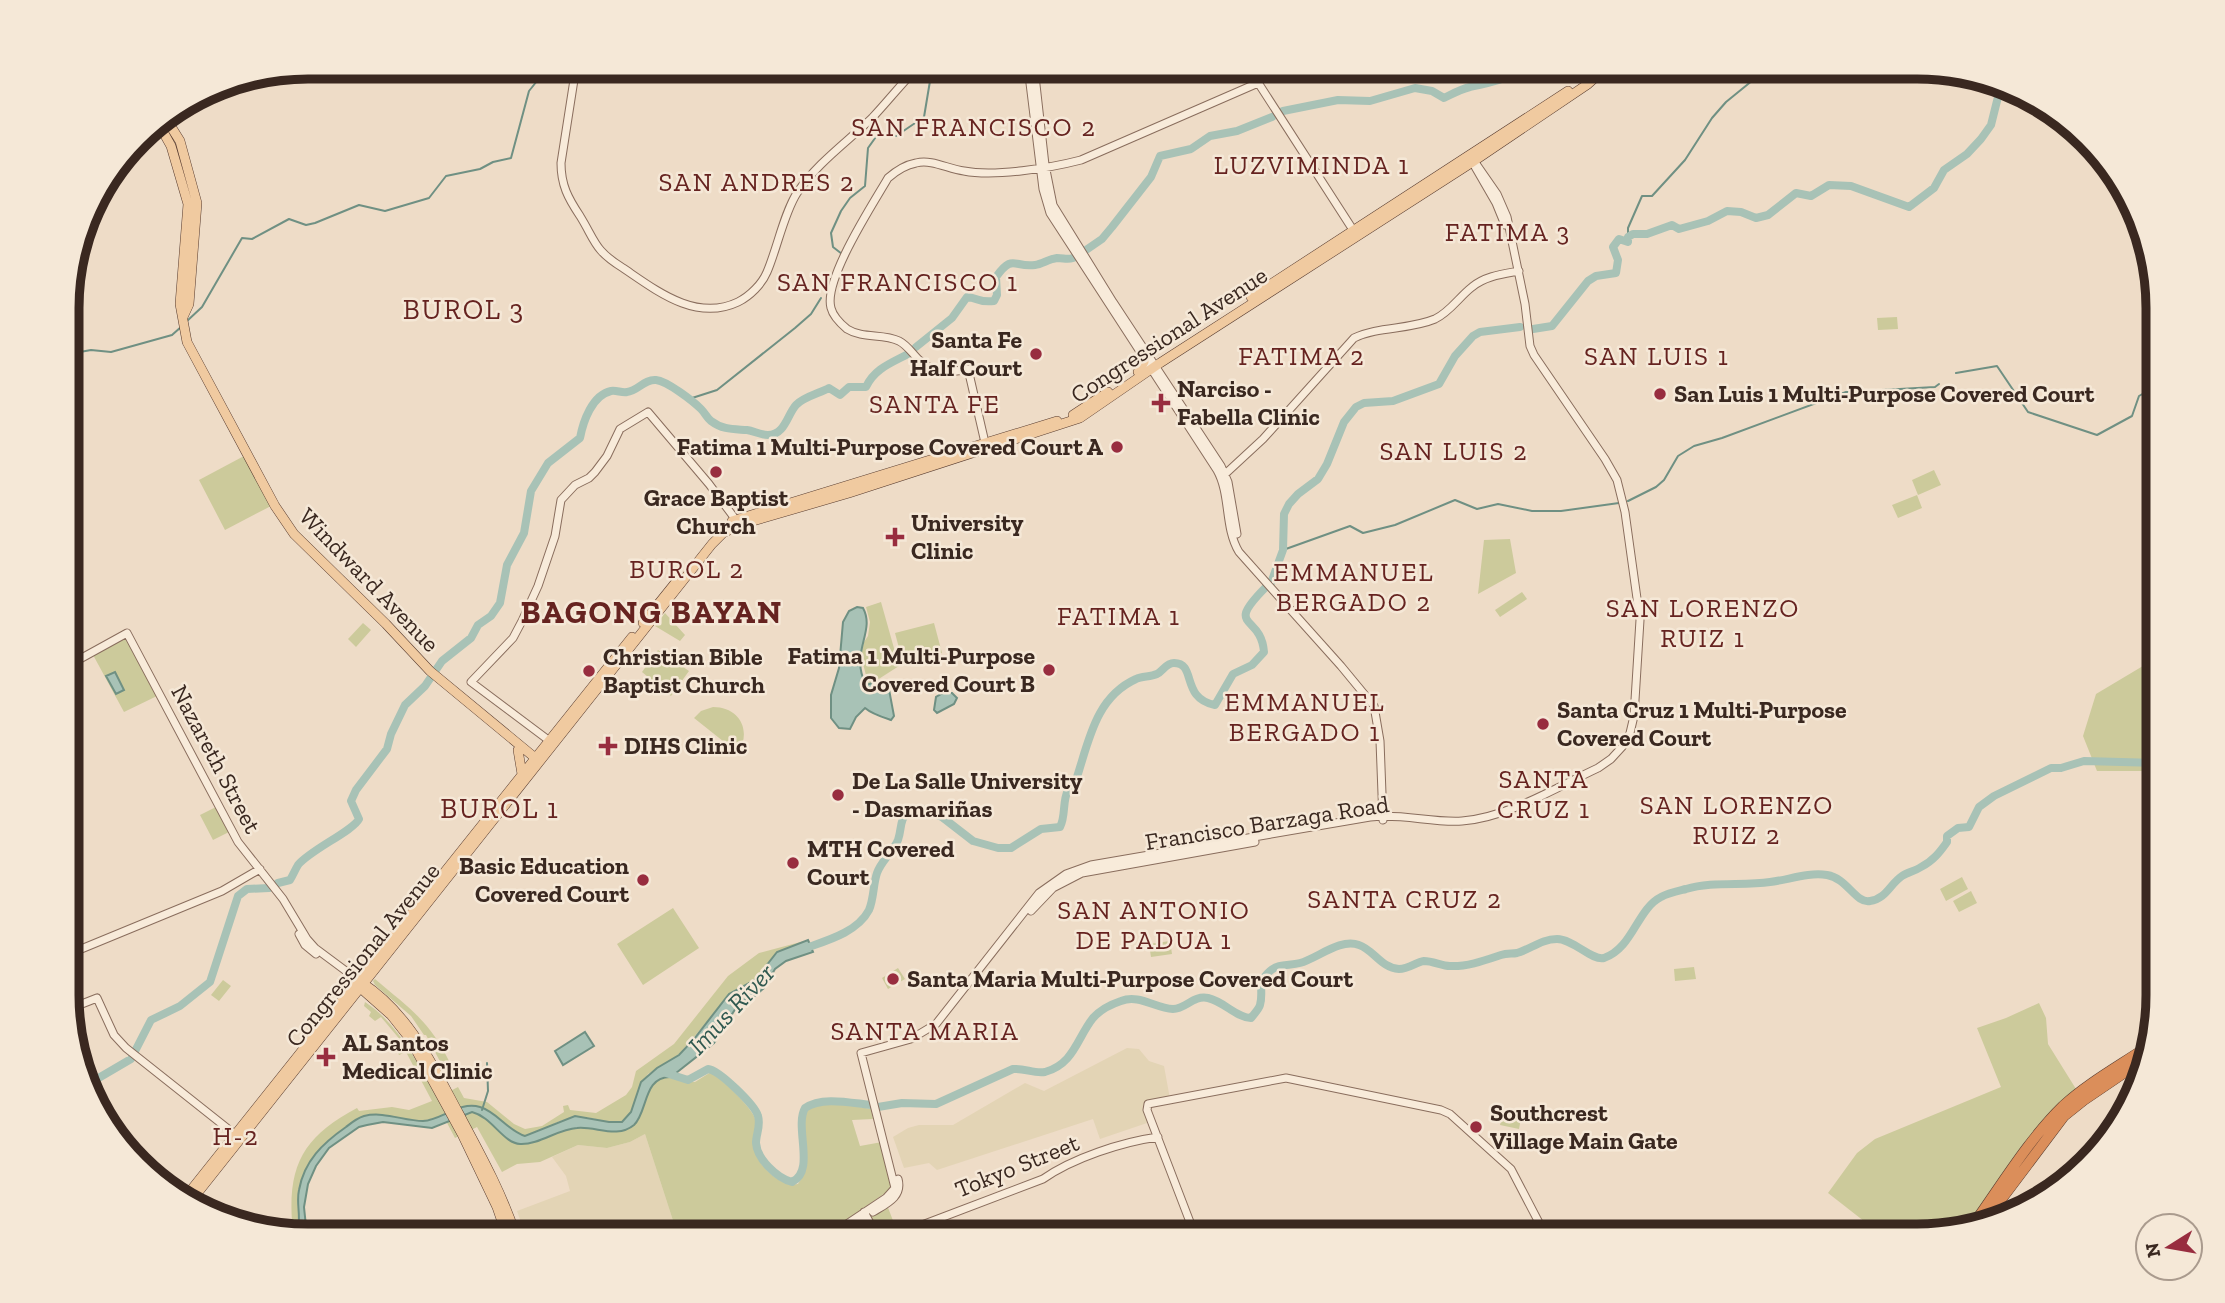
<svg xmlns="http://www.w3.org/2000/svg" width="2225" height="1303" font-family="'Zilla Slab',serif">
	<rect width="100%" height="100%" fill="#eedcc7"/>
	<path fill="#e3d4b5" d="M1127,1048L1139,1049L1149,1061L1164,1066L1170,1099L1149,1104L1150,1122L1100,1139L1093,1119L937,1170L929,1163L904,1168L893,1137L908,1128L919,1125H953L1025,1083L1044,1091Z
		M645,1134L678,1236H526L517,1211L570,1191L566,1176L552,1157L578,1145L607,1148L630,1142Z"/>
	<path fill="#ccca9b" d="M1897,317L1898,329L1878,330L1877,318Z
		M244,456L271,506L225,530L199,480Z
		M1934,470L1941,485L1918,495L1912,480Z
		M1917,495L1922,508L1898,518L1892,505Z
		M1510,539L1516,573L1478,594L1484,540Z
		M1522,592L1527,599L1500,617L1495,610Z
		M881,602L899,666L874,682L868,683L861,656L864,642L868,636L870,622L866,607Z
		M665,613L685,635L680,641L655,626Z
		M363,623L371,630L356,647L348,639Z
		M934,623L942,653L903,663L895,633Z
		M126,636L157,696L124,712L92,653Z
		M658,650L689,671L671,696L642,672Z
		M2158,657V771H2097L2083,736L2096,694Z
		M713,707C740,707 752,731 738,753L694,718L701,711Z
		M216,807L229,832L213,840L200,815Z
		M1962,877L1968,889L1946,901L1940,889Z
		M1971,891L1977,903L1959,912L1953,901Z
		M673,908L699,948L643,985L617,944Z
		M808,940L777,952L755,980L735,990L678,1055L648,1074L638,1089L631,1112L622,1122C611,1124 602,1120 591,1118C583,1116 572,1118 564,1120C551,1122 540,1137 525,1136C506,1135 495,1110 476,1106C458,1104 442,1119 425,1120C406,1122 387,1113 367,1116C357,1117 348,1126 340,1131C315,1148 301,1171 298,1201C297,1210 300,1219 298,1228L289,1231L258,1223L292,1222C288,1163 305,1136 357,1108L359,1111L392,1107L409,1110L432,1101L406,1052L399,1055L396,1048L402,1042L381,1017L375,1021L369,1016L371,1012L364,1006L365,1002C400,1025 417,1063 437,1098L458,1087L464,1098L487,1102L514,1124L525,1129L542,1126L564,1112L563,1106L568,1105L570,1110L596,1113L626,1095L632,1087L636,1071L674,1044L728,976L759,953Z
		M1170,941L1172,954L1151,957L1149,944Z
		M1694,967L1696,979L1675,981L1674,969Z
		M898,968L905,979L888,989L882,978Z
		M375,979C409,1008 430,1021 450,1063L443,1067L426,1035H424L411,1016L375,985L373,981Z
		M223,980L231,986L219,1001L211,995Z
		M2039,1003L2046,1018L2048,1044L2076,1089L2047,1117L1968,1224L1933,1236H1883L1828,1193L1857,1153L1875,1139L2001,1087L1977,1028L2006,1018Z
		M711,1072C722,1079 748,1104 754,1116C758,1126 753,1133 753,1143C754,1162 779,1188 798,1184C814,1161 798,1135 807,1110C823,1099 852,1106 871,1109L873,1119L852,1120L860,1146L882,1142L893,1185L891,1189L823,1236H678L645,1134L630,1142L607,1148L578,1145L540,1162L517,1164L502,1172L477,1127L455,1138L446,1121L469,1112L477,1113L488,1119L508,1140L519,1144L571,1128H588L609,1132L639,1118C645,1105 648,1078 667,1077C676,1076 685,1083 695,1082Z
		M1503,1114L1521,1118L1519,1129L1500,1125Z
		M887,1205L897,1231L881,1236L870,1217Z"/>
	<path fill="#a8c2b6" stroke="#6f9083" stroke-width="2" d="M857,607L863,608C876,632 849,652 866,685L882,680L888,684L894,716L891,720C882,717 872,714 865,708L856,717L850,729L839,728L831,718V695L839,668L843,622L849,611Z
		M115,672L124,690L116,694L106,676Z
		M943,693H952L957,698L954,704L937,713L934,710L936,697Z
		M808,940L813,952L786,961L775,969L764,988L755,996L739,1003L714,1043L671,1077C643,1076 648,1112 634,1125C617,1139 596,1126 577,1128C558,1129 539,1145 520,1144C503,1143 492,1117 472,1112L432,1128L383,1122L367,1125L359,1127L329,1148L316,1166L308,1184L304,1207L307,1236L278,1229L291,1231L298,1228C301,1215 296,1203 299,1190C304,1161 323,1143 346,1127C351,1123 357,1118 364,1116C384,1111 404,1121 423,1121C442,1120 459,1101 480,1107C497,1112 507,1130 525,1136L575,1116L609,1122H622L631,1112L641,1082L657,1068L679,1055L694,1039L729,994L755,980L777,952Z
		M585,1032L594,1046L563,1065L555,1051Z"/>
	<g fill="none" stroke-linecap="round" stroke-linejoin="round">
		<path stroke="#6f9083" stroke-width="2" d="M1628,237V228L1642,196H1652L1685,160L1712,118L1726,102L1769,67
			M842,254L833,247L831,233L841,211L850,198L865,186L868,148L878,134L896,136L924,117L930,81L941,76L951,67
			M187,321L202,307L242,238L252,239L289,219L306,225L315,223L359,205L385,211L429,198L446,176L480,169L493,162L511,158L529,91L541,76L542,67
			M69,354L91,350L111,352L172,335L181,327
			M1956,373L1997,366L2028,412L2097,435L2132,416L2139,396L2158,385
			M689,399L717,390L795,328L811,314L821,298
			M1628,501L1656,487L1664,480L1678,456L1694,446L1722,438L1846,392L1935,387L1939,384
			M1283,550L1350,526L1363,533L1395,525L1455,500L1477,509L1498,504L1532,511H1561L1619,503
			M482,1110L488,1091L487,1063"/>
		<path stroke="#a8c2b6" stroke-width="8" d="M1283,111L1338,100L1370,101L1415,88L1432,91L1444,98C1452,94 1461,89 1470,87C1485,84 1512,79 1521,67
			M1086,250L1102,239L1112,227L1151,177L1160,156L1191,149L1210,136L1237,131L1272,117
			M1533,329L1552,326L1588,281L1596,276L1616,273L1618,260L1613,247L1619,239L1628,242V237L1633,234H1647L1672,225L1679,229L1708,221L1727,211L1741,212L1756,218L1768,215L1796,193L1811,196L1829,185L1851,186L1909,207L1934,188L1944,170L1967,154L1981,139L1991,125L2000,89
			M916,347L952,318L967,297C979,298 979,303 994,301L997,295L996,277C1013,253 1014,268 1035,265C1042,264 1049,259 1057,258C1064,258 1067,260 1073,258
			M1271,583L1283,550L1284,514L1289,504L1298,494L1318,479L1327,464L1344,422L1356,407L1364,403L1393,401L1439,384L1455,356L1473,336L1480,332L1520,327
			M278,883L290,880C293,875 295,870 298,865C310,850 353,831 359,819L351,801L356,790L387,749L391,734L405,705L425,686L442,661L471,638L478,625L491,616L500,603L507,565L524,533L531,491L548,463L580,438C583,422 592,395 611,391C616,390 622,393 627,392C638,391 644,379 656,380C667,381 693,401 701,409C705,413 707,418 711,421C723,430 733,429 747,430C754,431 760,435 768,435C785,435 787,415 796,405C803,397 820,393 829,388L840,395L849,387H866C874,369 891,363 908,354
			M803,949C825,941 857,933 869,910C874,898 873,885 877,873C881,861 893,852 898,840C902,829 899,819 909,811L922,809L942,817L973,841L998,848H1011L1041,829L1060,827C1066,816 1062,802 1068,790C1070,785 1075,782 1077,777C1089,740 1096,697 1136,679C1142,676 1150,677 1157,674C1163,671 1166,663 1174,663C1197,663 1180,698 1215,705L1233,674L1252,665L1264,652C1261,613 1223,630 1266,587
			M666,1073L688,1080L708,1069C719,1070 755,1105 758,1116C761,1126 756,1134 756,1143C757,1159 777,1178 792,1182C816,1171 794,1127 805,1108C822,1096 851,1103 871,1105
			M90,1083L131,1059L151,1020L180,1006L210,982L238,896L247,889L269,888
			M878,1107L902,1103L936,1104L1013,1069C1024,1068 1035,1074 1045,1072C1074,1064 1077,1038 1093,1018C1100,1010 1112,1004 1121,1001C1139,994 1155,1008 1173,1009C1186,1009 1193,995 1208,998C1225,1002 1235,1017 1251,1018C1254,1014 1259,1009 1260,1005C1264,991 1256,983 1270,971C1279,963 1289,966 1300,963C1318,958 1340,938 1359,945C1374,950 1381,968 1399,969C1409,969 1416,962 1424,961C1433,961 1442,966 1450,966C1467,967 1486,960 1501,955C1507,953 1512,954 1517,953C1531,949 1541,939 1557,939C1573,939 1592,961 1604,958C1633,948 1637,909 1661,897C1668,893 1678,891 1686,889C1712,881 1743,886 1770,882C1788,880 1808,872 1827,875C1847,878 1856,904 1870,901C1886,899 1890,884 1902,876C1908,872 1915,871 1921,867C1933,861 1940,852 1947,842V836L1958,828L1969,827L1979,807L1994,796L2051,768H2061L2084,761L2158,763"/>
		<g stroke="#896d5d" stroke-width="9">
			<path id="minor" d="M576,67L561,163C561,185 568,198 580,216C596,242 594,250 623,268C657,291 696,322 738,302C750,296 762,284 767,272C777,249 784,213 797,193C816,164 847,142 872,118C888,101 902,83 918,67
				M1028,67L1043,189L1050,213L1217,470C1231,495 1224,527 1239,552L1341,666L1374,706L1380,741L1383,820
				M1034,67L1045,165L1053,205L1113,302L1221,466L1228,482L1237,534
				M1248,67L1355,233
				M1470,158L1496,203L1505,225
				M986,447L968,369C949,373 933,374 918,359C912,353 907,345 899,341C883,333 863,339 847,329C841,324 833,316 831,308C823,280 873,204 888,178C896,171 905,165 916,163C932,159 948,169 964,171C995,177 1050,168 1081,160L1258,83
				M1223,476L1263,439L1354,338C1379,326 1409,330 1435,319C1450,312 1459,297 1472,287C1485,276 1503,274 1519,271
				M69,665L127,633L238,842L283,899L307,939L315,948L358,980
				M551,742L471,682L513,638L522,621L538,586L555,536L561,500L575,485L589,478L595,472L607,456L620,429L648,412L709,484L739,524
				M1031,911L1053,888L1082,873L1255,842
				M299,934L305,945L316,954
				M69,954L222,891L260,869
				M69,1009L97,998L114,1035L126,1048L237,1136
				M864,1212L877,1236
				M873,1212C886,1204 903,1197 898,1179
				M859,1216L871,1236
				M829,1236L886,1198L895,1188L861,1053L911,1039L936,1024L1039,893L1066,874L1091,865L1370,817C1401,813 1432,823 1462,821C1507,818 1557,787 1598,768L1611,759L1622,747L1630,733L1634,716L1640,620L1625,512L1617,480L1605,459L1534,355L1530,346L1525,304L1507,217L1497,194L1472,158
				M893,1236L1043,1179C1073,1158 1122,1142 1158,1137
				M1199,1236L1195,1235L1147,1110L1148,1104L1286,1078L1441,1110L1450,1114L1511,1169L1546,1236
				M1202,1236L1247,1229L1271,1236"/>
		</g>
		<g stroke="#583c30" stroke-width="10">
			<path id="major" d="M165,117L180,141L197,203L189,304L183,317
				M157,121L171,146L188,204L180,304L187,342L275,506L294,534L386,624L430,671L539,761
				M1251,297L1568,91
				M1138,372L1144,362V357
				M1073,415L1108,392
				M732,521L1057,421
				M643,623L676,582
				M518,750L522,774
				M361,982C410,1014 432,1064 459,1114C481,1155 502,1193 516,1236
				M357,985L391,1015L410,1039L462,1134L497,1207L507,1236
				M183,1200L632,637
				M188,1205L712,544L723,533L739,525L849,493L1080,418L1160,363L1471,163L1588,84L1607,67"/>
		</g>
		<g stroke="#583c30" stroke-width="11">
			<path id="highway" d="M1988,1217L2064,1116L2084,1100L2143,1060
				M1975,1222C2002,1184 2030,1138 2063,1106C2088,1083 2119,1066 2147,1047"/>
		</g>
		<use href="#minor" stroke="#f8ebda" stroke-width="7"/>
		<use href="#major" stroke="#f0caa0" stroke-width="9"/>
		<use href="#highway" stroke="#db8e5a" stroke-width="10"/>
	</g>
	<g fill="#982d3f" stroke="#f5e8d7" stroke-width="2.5">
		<circle cx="1036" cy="354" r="7"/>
		<circle cx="1660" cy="394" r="7"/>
		<path d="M1157.5 392.5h7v7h7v7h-7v7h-7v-7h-7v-7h7z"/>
		<circle cx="1117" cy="447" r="7"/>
		<circle cx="716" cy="472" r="7"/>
		<path d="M891.5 526.5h7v7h7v7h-7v7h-7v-7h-7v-7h7z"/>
		<circle cx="1049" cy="670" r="7"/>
		<circle cx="589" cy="671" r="7"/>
		<circle cx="1543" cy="724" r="7"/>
		<path d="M604.5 735.5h7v7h7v7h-7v7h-7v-7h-7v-7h7z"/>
		<circle cx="838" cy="795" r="7"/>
		<circle cx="793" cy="863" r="7"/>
		<circle cx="643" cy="880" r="7"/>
		<circle cx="893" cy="979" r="7"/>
		<path d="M322.5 1046.5h7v7h7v7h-7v7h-7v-7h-7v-7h7z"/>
		<circle cx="1476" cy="1127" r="7"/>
	</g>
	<g text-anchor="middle" stroke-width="5" stroke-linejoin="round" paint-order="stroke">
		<g font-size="24" fill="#3a2820" stroke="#f5e8d7">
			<text transform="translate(1169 335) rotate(-33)" y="8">Congressional Avenue</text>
			<text transform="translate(369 580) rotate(46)" y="8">Windward Avenue</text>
			<text transform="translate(216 759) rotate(62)" y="8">Nazareth Street</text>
			<text transform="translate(1267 823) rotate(-9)" y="8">Francisco Barzaga Road</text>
			<text transform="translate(363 955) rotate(-51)" y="8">Congressional Avenue</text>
			<text transform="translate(1017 1166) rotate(-22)" y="8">Tokyo Street</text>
		</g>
		<g font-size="24" font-weight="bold" fill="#3a2820" stroke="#f5e8d7" text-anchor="start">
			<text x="1022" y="348" text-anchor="end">Santa Fe<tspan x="1022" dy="28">Half Court</tspan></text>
			<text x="1177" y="397">Narciso -<tspan x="1177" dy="28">Fabella Clinic</tspan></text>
			<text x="1674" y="402">San Luis 1 Multi-Purpose Covered Court</text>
			<text x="1103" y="455" text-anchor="end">Fatima 1 Multi-Purpose Covered Court A</text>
			<text x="716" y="506" text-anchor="middle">Grace Baptist<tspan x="716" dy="28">Church</tspan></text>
			<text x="911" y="531">University<tspan x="911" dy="28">Clinic</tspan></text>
			<text x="1035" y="664" text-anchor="end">Fatima 1 Multi-Purpose<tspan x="1035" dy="28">Covered Court B</tspan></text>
			<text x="603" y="665">Christian Bible<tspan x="603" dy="28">Baptist Church</tspan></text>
			<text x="1557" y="718">Santa Cruz 1 Multi-Purpose<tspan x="1557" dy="28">Covered Court</tspan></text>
			<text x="624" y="754">DIHS Clinic</text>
			<text x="852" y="789">De La Salle University<tspan x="852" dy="28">- Dasmariñas</tspan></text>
			<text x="807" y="857">MTH Covered<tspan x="807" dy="28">Court</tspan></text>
			<text x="629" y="874" text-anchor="end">Basic Education<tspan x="629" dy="28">Covered Court</tspan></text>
			<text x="907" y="987">Santa Maria Multi-Purpose Covered Court</text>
			<text x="342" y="1051">AL Santos<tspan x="342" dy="28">Medical Clinic</tspan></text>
			<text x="1490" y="1121">Southcrest<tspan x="1490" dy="28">Village Main Gate</tspan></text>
		</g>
		<g font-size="26" letter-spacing="2" fill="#662320" stroke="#f5e8d7">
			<text x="974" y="136">SAN FRANCISCO 2</text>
			<text x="1312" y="174">LUZVIMINDA 1</text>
			<text x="757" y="191">SAN ANDRES 2</text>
			<text x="1508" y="241">FATIMA 3</text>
			<text x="898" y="291">SAN FRANCISCO 1</text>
			<text x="1302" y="365">FATIMA 2</text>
			<text x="1657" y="365">SAN LUIS 1</text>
			<text x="935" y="413">SANTA FE</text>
			<text x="1454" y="460">SAN LUIS 2</text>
			<text x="687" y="578">BUROL 2</text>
			<text x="1354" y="581">EMMANUEL<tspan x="1354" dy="30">BERGADO 2</tspan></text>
			<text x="1703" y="617">SAN LORENZO<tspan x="1703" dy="30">RUIZ 1</tspan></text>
			<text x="1119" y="625">FATIMA 1</text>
			<text x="1305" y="711">EMMANUEL<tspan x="1305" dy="30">BERGADO 1</tspan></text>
			<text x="1544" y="788">SANTA<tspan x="1544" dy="30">CRUZ 1</tspan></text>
			<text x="1737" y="814">SAN LORENZO<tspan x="1737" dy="30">RUIZ 2</tspan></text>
			<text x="1405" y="908">SANTA CRUZ 2</text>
			<text x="1154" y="919">SAN ANTONIO<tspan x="1154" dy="30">DE PADUA 1</tspan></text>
			<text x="925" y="1040">SANTA MARIA</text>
			<text x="236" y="1145">H-2</text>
		</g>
		<g font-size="26" font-style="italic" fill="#305950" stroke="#f5e8d7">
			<text transform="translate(731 1009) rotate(-47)" y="9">Imus River</text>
		</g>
		<g font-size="28" letter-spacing="2" fill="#662320" stroke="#f5e8d7">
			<text x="464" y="319">BUROL 3</text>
			<text x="500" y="818">BUROL 1</text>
		</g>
		<g font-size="32" font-weight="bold" letter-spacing="2" fill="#662320" stroke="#f5e8d7">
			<text x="652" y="623">BAGONG BAYAN</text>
		</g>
	</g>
	<path d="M0 0H2225V1303H0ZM308 79H1917A229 229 0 0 1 2146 308V995A229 229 0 0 1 1917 1224H308A229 229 0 0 1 79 995V308A229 229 0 0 1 308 79Z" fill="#f5e8d7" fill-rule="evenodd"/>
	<path fill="none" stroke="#3a2820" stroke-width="9" d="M308 79H1917A229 229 0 0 1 2146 308V995A229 229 0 0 1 1917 1224H308A229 229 0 0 1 79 995V308A229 229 0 0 1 308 79Z"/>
	<g transform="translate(2169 1247) rotate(259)"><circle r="33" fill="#f5e8d7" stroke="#aa9b8e" stroke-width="2"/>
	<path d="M0-5L12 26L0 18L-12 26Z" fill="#982d3f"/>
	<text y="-10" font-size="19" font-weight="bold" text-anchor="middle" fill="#3a2820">N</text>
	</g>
</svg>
